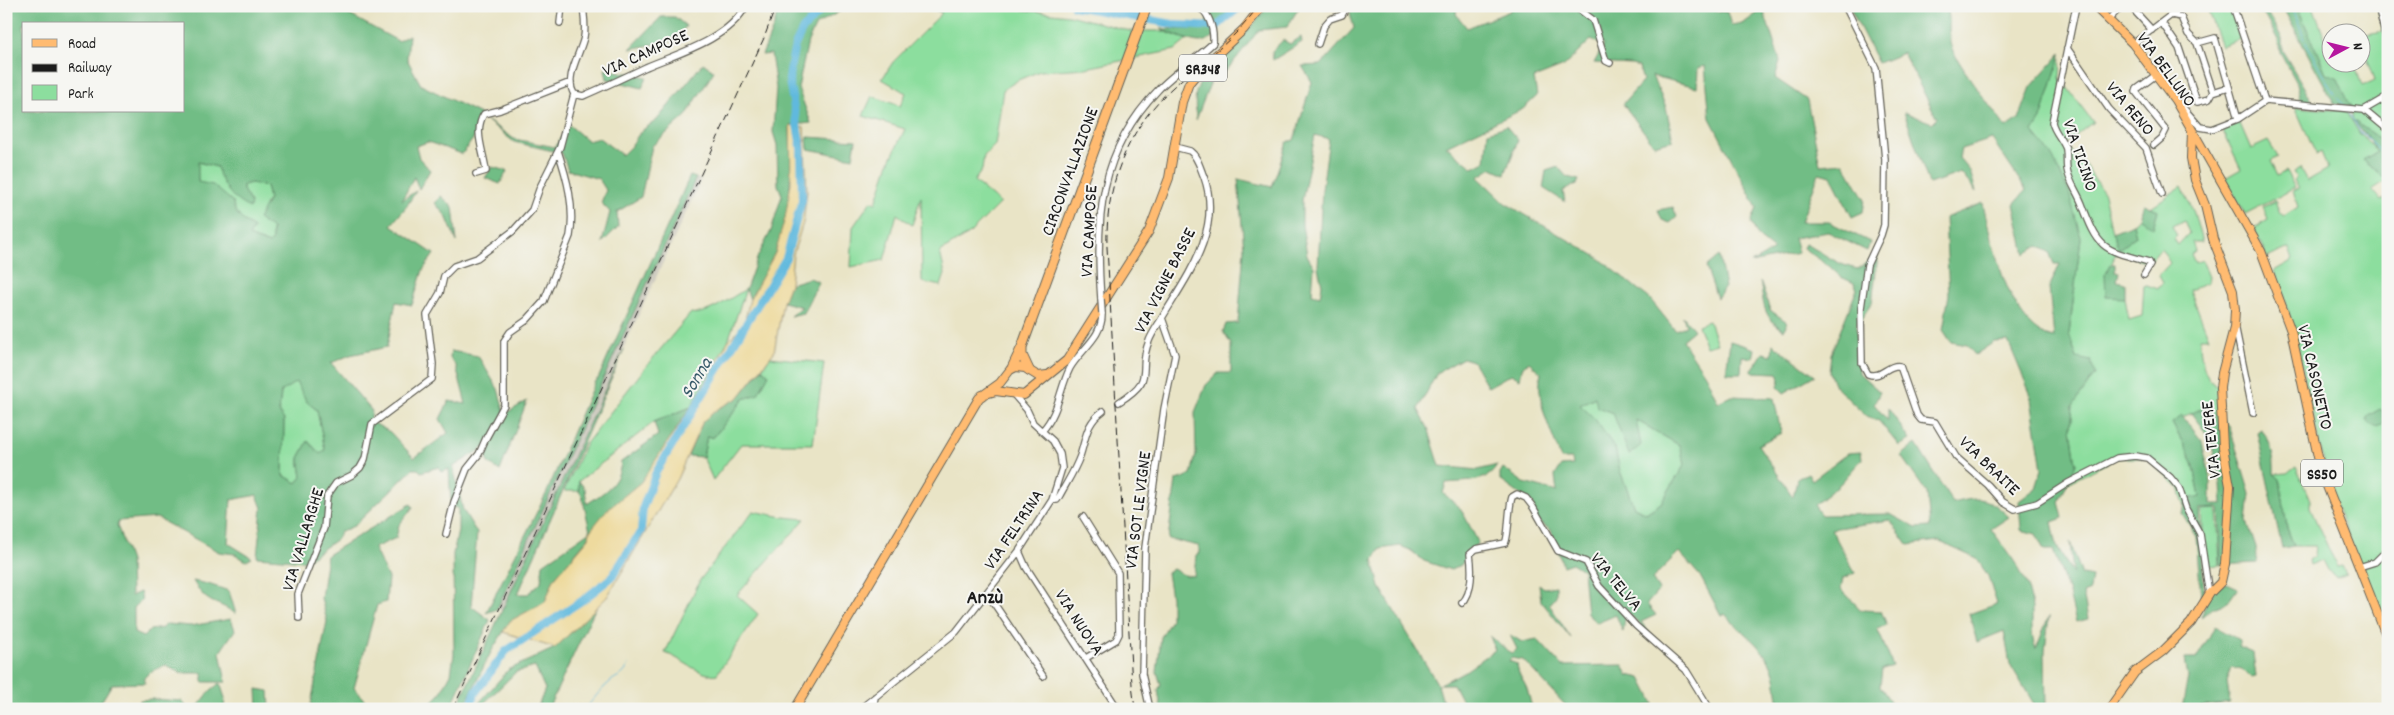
<svg xmlns="http://www.w3.org/2000/svg" width="2394" height="715" font-family="Dekko,sans-serif">
	<rect width="100%" height="100%" fill="#f6f6f2"/>
	<filter id="ink" filterUnits="userSpaceOnUse"><feTurbulence type="fractalNoise" baseFrequency=".02" numOctaves="2"/><feDisplacementMap in="SourceGraphic" scale="10" xChannelSelector="R" yChannelSelector="G"/><feConvolveMatrix kernelMatrix="1 2 1 2 8 2 1 2 1" color-interpolation-filters="sRGB"/></filter>
	<filter id="wash" filterUnits="userSpaceOnUse"><feTurbulence type="fractalNoise" baseFrequency=".0096" numOctaves="4" result="noise"/><feDisplacementMap in="SourceGraphic" scale="20" xChannelSelector="R" yChannelSelector="G"/><feGaussianBlur stdDeviation="1.12" result="paint"/><feColorMatrix in="noise" values="0 0 0 0 0 0 0 0 0 0 0 0 0 0 0 0 0 1.4 0 .05"/><feComposite in="paint" operator="in"/></filter>
	<g filter="url(#wash)">
		<rect width="100%" height="100%" fill="#e9e4c6"/>
		<path fill="#c8c4b8" d="M696,178L701,180L502,611L497,609Z"/>
		<path fill="#8cde9e" stroke="#547d5d" fill-rule="evenodd" d="M928,6H991L1069,15L1130,31H1163L1187,40L1175,50L1086,68L1040,71L1018,80L1003,90L995,145L984,156L982,170L974,181L1000,203L969,234L940,252L945,274L941,286L922,282L921,197L912,225L897,214L884,260L851,267L853,227L871,201L876,203L889,163L905,129L863,116L872,96L900,106L906,93L882,79L893,62L942,13Z
			M2206,6H2230L2240,39L2221,46Z
			M2297,6H2313L2326,41H2331L2332,62L2354,63L2362,86L2375,80L2362,43V35L2383,31L2377,6H2388V145L2353,121L2351,107L2326,73Z
			M2061,53L2060,78L2093,122L2064,145L2083,162L2104,194L2112,232L2119,248L2136,236L2133,224L2139,217L2153,227L2158,210L2151,207L2182,186L2194,213L2202,242H2192L2195,251L2191,254L2195,263L2202,260L2209,277L2208,283L2190,290L2209,338H2200C2200,354 2203,381 2220,388L2222,420L2191,413L2172,423L2193,462L2200,496L2185,507L2179,488L2147,458H2117L2068,483L2076,464L2071,428L2073,406L2095,374L2077,358L2069,334L2081,237L2033,132L2041,119ZM2184,220L2189,233L2178,245L2174,239L2177,236L2172,226ZM2161,249L2170,263L2159,275L2163,282L2158,289L2144,284L2142,316L2129,320L2125,298L2105,274L2116,253L2149,262Z
			M2295,107L2346,111L2360,134L2378,151L2363,160L2387,180L2372,190L2381,201L2384,199L2388,204V631L2330,493L2294,332L2282,287L2274,271L2293,260L2289,248L2267,258L2254,228L2268,220L2263,207L2275,201L2280,213L2284,216L2298,207L2293,191L2299,189L2294,180L2296,177L2293,172L2300,168L2307,181L2328,169L2321,152L2316,155Z
			M2238,119L2251,149L2268,141L2278,157L2270,161L2277,176L2286,171L2295,188L2245,214L2225,178L2241,169L2222,129Z
			M197,162L217,167L251,203L243,190V185L251,183L266,186L269,199L265,204L272,229V241L269,244L249,236L254,228C245,222 233,214 233,202L198,183Z
			M746,289L728,341L691,407L654,422L579,481V491H564L585,445L648,364L691,313C705,317 732,297 746,289Z
			M1709,321L1717,344L1706,347L1698,325Z
			M770,357L824,363L813,444H741L713,480L703,457L707,436L713,438L744,399L769,374L762,369Z
			M296,381L307,402L317,410L325,450L320,454L308,441L299,458L302,477L297,483L283,475L284,420L279,413L281,392Z
			M1595,397L1598,407L1636,420L1679,445L1685,464L1661,503L1646,513L1634,507L1620,471L1615,448L1580,405Z
			M2296,467L2310,500V508L2337,567L2342,566L2346,573L2336,577L2327,570L2322,560L2310,565L2309,560L2315,556L2316,546H2294L2287,528L2280,480L2274,474L2288,473Z
			M2217,509L2220,565L2205,566L2202,510Z
			M753,511L783,517L805,519L737,595L758,614L717,674C702,678 681,658 665,653L700,580Z"/>
		<path fill="#71bd85" stroke="#466c50" fill-rule="evenodd" d="M6,6H333L398,41L409,35L407,59L421,85L480,114L476,135L462,154L428,142L416,146L419,158L430,170L419,189L414,177L402,200L416,191L406,207L391,225L434,254L423,270L412,305L396,302L387,347L350,355L331,363L372,411L370,421L390,432L414,458L448,433L440,419L449,401L466,404L456,366L450,358L451,351L478,356L498,389L505,414L527,401L500,471L488,463L485,447L453,467L463,510L477,533L471,606L490,620L450,709H426L440,694L451,674L454,654L453,554L458,531V508L451,507L449,469L442,472L439,467L421,472L418,469H413L354,526L340,532L337,539L306,561L257,557L262,508L257,495L231,500L228,543L252,558L246,561L235,554L219,552L157,518L118,521L117,525L130,561L131,596L140,592L142,599L134,608V633L143,637L150,630L162,628L167,624L190,626L231,619L235,630L220,652L226,682H203V673H180L165,665L149,673L144,678L145,683L112,684L101,702L119,709H6ZM24,24H184V111H24ZM198,162L217,167C221,183 233,202 250,208L251,203L243,190V185L251,183L266,186L269,199L258,219L272,229V241L269,244L249,236L254,228C245,222 233,214 233,202L213,185L198,182ZM296,382L307,402L317,410L325,450L320,454L308,441L299,458L302,477L297,483L283,475L284,420L279,412L281,392Z
			M779,6H849L816,25L808,41L798,88L811,123L790,125C791,168 793,215 774,255C767,270 758,284 750,299L746,289L758,256L771,231L782,195L778,185L777,145L773,132L776,88L771,54L762,55L774,26Z
			M1222,6H1235C1206,49 1209,49 1161,29H1204L1211,10L1220,9Z
			M1267,6H1300L1287,27L1259,30L1227,70L1211,81L1196,120C1196,112 1194,97 1197,89C1211,58 1249,36 1267,6Z
			M1353,6H1457L1456,14L1467,28L1510,11V6H1708L1716,11L1727,12L1731,25L1744,23L1763,9L1780,61L1775,78L1807,100L1820,165L1844,163L1865,200L1863,212L1852,217L1831,176L1819,173L1801,222H1829L1870,242L1867,251L1828,232L1794,238L1798,253L1751,263L1774,250L1759,238L1751,223L1757,208L1710,118L1705,66L1698,68L1697,87L1652,76L1666,107L1673,140L1654,145L1623,104L1643,81L1639,67L1632,65L1594,63L1604,45L1591,40L1564,66L1534,78L1537,96L1523,109L1446,146L1473,168L1485,162L1488,132L1506,126L1518,140L1505,174L1492,168L1478,177L1505,203L1599,258L1650,299L1675,330L1686,326L1683,316L1694,330L1682,340L1706,376L1718,402L1731,396L1774,398L1781,433L1758,445L1793,497L1797,479L1808,473L1812,480L1848,453L1861,452L1862,459L1840,484L1814,505L1821,515L1890,514L1916,528L1930,527L1927,493L1901,456L1916,444L1953,503C1980,496 1989,497 2009,517L1991,529C2006,550 2026,573 2031,600C2034,617 2029,633 2036,649L2049,616L2045,651L2046,709H2037L2010,664L2004,631L1977,642L1969,614L1997,604L1988,576L1977,559L1938,541L1908,545L1890,520L1831,529L1855,573L1843,578L1841,589L1861,610L1881,611L1887,625L1877,628L1893,666L1882,669L1880,686L1895,709H1780C1776,695 1777,675 1770,663C1759,642 1739,631 1725,614L1721,615L1700,576L1679,552L1652,579L1659,590L1647,604L1656,615L1641,622L1653,638L1626,611L1623,632L1616,615L1597,623L1587,614L1583,570L1572,563L1563,566L1551,530L1536,521L1533,504L1500,480V473L1503,468L1524,483L1557,492L1555,476L1561,466L1573,465L1572,459H1561C1552,432 1535,402 1541,373L1529,362L1522,368L1520,379L1511,374L1488,387L1473,361L1463,358L1437,373L1418,409L1428,428L1440,466L1478,470L1497,465C1489,484 1463,481 1446,483L1443,493L1461,509L1478,542L1461,565L1451,570L1424,561L1410,550L1400,546L1380,549L1373,561L1380,587L1438,685L1445,709H1161L1158,690L1161,685L1157,672L1161,637L1171,620V597L1167,573L1173,569L1184,575L1194,576L1196,555L1199,553V546L1168,539L1176,480L1191,475L1196,454L1195,412L1206,385L1218,373H1231V344L1223,332L1226,324L1238,323L1244,249L1238,179L1272,187L1287,142L1294,140L1312,82L1302,66L1321,65L1354,28L1350,13ZM1315,135L1329,139L1322,190L1318,267L1322,285L1320,296L1312,294L1314,267L1307,255L1302,225V201ZM1595,397L1597,407L1613,413L1629,455L1641,445L1636,420L1679,445L1685,464L1661,503L1646,513L1634,507L1620,471L1615,448L1595,419L1580,405Z
			M1849,6H1946C1953,20 1945,36 1953,51C1966,76 1990,105 2006,128L2019,119L2031,87L2061,53L2041,119L2033,132L2051,154L2069,193L2081,238L2069,334L2077,358L2091,361L2095,374L2073,406L2071,428L2076,464L2059,502L2063,518L2052,522L2057,546L2073,574L2070,542L2082,575L2092,577L2090,590L2083,593L2088,619L2076,622L2068,590L2053,550H2044L2036,534L2021,530L2019,501L2036,488L2042,469L2030,393L2008,341L1994,342L1975,355L1967,345L1951,342L1943,330L1949,294L1945,218L1983,203C1991,240 2010,331 2054,338L2049,288L2060,264H2054L2049,252L2038,246L2025,254L2014,204L2026,190L1992,139L1961,149L1959,158L1970,171L1976,192L1961,173L1929,184L1904,112L1932,123L1937,118L1903,53L1878,63Z
			M2259,6H2263L2282,38V50L2315,106L2301,101L2297,83L2280,52L2278,40Z
			M2282,6H2297L2326,73L2337,77L2351,107L2334,103Z
			M661,17H675L686,26L676,40L630,49Z
			M1301,37L1302,42L1273,60L1272,51L1283,40L1290,44Z
			M703,63L714,71L686,116L652,146L641,197L617,212L618,227L602,243L610,212L601,203L606,190L599,179L568,170L562,153L514,142L485,119L514,139L555,147L569,125L588,141L599,138L622,155L631,146L641,131L657,120Z
			M605,69L647,77L642,88L607,79Z
			M2353,120L2388,145V181L2363,160L2378,151Z
			M807,137L856,140L853,158L808,149Z
			M492,167L507,171L500,184L485,178Z
			M1558,167L1567,177L1579,180L1577,184L1563,191L1565,202L1543,188L1546,171Z
			M690,176L696,178L497,609L486,613L547,492L595,381L598,379Z
			M441,196L453,207L457,242L446,216L435,203Z
			M2144,204L2158,210L2153,228L2139,217Z
			M1673,207L1677,217L1670,223L1662,220L1658,210Z
			M2133,224L2136,236L2119,249L2112,232Z
			M1805,244C1823,252 1838,266 1858,269L1878,254L1872,303L1856,326L1859,373L1880,392L1874,404L1888,421V408L1910,440L1899,446L1879,421L1866,416L1835,386L1829,372L1831,354L1857,289L1854,283L1841,277L1829,266L1803,248Z
			M1719,256L1725,287L1717,298L1706,267Z
			M2110,264H2115V271L2119,272L2117,281L2125,283V298L2106,297L2105,274Z
			M810,278L819,282L803,313L790,316L802,307L783,302L790,284Z
			M1760,281L1770,310L1787,322L1784,330C1762,317 1764,304 1760,281Z
			M1730,341L1755,349L1753,358L1742,356L1741,373H1726Z
			M1773,344L1815,375L1784,393L1778,387L1780,379L1778,373L1751,372L1763,353L1772,355Z
			M624,349L518,594H528L541,582L543,564L590,531L582,496L579,491V481L585,489L587,504C604,492 619,485 621,462L658,435L654,422L691,407L641,482L606,511L589,537L554,579L545,602L510,621L491,652L463,709H456Z
			M762,369L769,374L758,394L744,399L713,438L707,436L703,457L688,456L703,421L719,408L738,398Z
			M2206,407L2229,425L2250,494L2247,521L2256,548L2257,563L2221,565L2219,508L2200,509L2204,593L2227,583L2238,588L2228,602L2211,609L2201,617L2206,603L2201,597L2196,536L2182,513L2188,499L2200,496L2193,462L2172,423L2182,416L2202,441L2211,483V504H2222L2221,483L2210,438L2191,413Z
			M2380,409L2387,415L2385,422L2379,428L2370,424L2367,419L2368,416Z
			M2261,429C2271,440 2275,459 2274,474L2280,479L2287,528L2294,546L2282,548L2257,432Z
			M411,504L413,507L399,525L396,538L374,548L388,578L386,602L377,605L354,688L372,709H310L327,621L321,598L327,555Z
			M193,581L208,584L229,591L236,614C215,599 208,607 193,581Z
			M1539,584L1544,588L1556,586V596L1549,604L1571,638L1541,601Z
			M595,609L548,709H537L545,689L535,667L516,672L482,705L481,709H477L479,703L508,670L555,648Z
			M2215,627L2239,640V647L2253,653L2256,677L2251,678L2242,669L2232,667L2227,681L2230,703L2182,709L2188,677L2185,659H2196Z
			M1510,635L1522,642L1537,639L1562,666L1623,665L1628,675L1641,678L1654,704L1632,709H1569L1523,660L1511,658L1509,661L1517,664C1518,677 1525,681 1528,692C1530,698 1530,703 1533,709H1466L1453,684H1440L1467,670L1495,650L1490,636L1512,654L1517,649Z
			M220,683L225,698L224,709H196L211,690Z
			M257,689L269,691L270,709H258Z
			M152,699L182,701L188,709H140V700Z"/>
		<path fill="#eeda9e" stroke="#857b5d" d="M790,125L804,127L807,191L803,223L793,254L790,284L783,302L774,352L738,398L719,408L703,421L677,479L607,597L555,648L503,632L510,621L545,602L554,579L589,538L590,531L606,511L641,482L691,407L728,341L744,324L750,299L775,253L785,218L791,183Z"/>
		<g fill="none" stroke-linecap="round" stroke-linejoin="round">
			<path stroke="#61b9de" stroke-width="1" d="M2292,6L2307,45L2330,87L2345,107
				M2347,110L2361,133L2388,156
				M585,709C593,700 600,690 610,682C619,674 623,678 629,664"/>
			<path stroke="#61b9de" stroke-width="8" d="M1074,6L1178,25L1216,27L1241,6
				M470,709L475,693L506,651L583,600L612,577L641,531L643,507L656,472L786,258L802,200L801,147L789,80L791,64L795,45L803,29L825,6"/>
		</g>
	</g>
	<g filter="url(#ink)">
		<g fill="none" stroke-linecap="round" stroke-linejoin="round">
			<g stroke="#646258" stroke-width="8">
				<path id="minor" d="M1575,6L1593,20L1606,61L1610,63
					M1845,6L1876,68L1885,159L1884,225L1881,235L1867,265L1861,308L1862,363L1868,374C1882,379 1887,364 1900,366L1917,415L1921,420L1935,422L1956,457L1988,485L2003,502L2015,509L2037,503L2068,483L2117,458L2135,456L2147,458L2170,477L2179,488L2186,509L2200,534L2209,594
					M2076,6L2052,122C2054,132 2063,140 2066,149C2067,156 2066,162 2067,169C2069,182 2077,191 2082,204C2099,250 2102,249 2149,262L2150,265L2144,275
					M2130,6L2152,30
					M2233,6L2265,101
					M2378,6L2388,46
					M2172,15L2181,17L2188,34L2197,43L2213,92
					M2108,20L2122,6
					M560,23L562,6
					M2162,23L2179,48L2197,102L2209,99L2213,92
					M2197,43L2215,38L2229,87
					M1318,44L1324,26L1330,19L1342,15L1347,6
					M2133,44L2183,6
					M2067,48L2109,109L2146,148L2162,194
					M2213,92L2229,87L2238,119
					M574,94L583,96C604,87 625,77 646,67C679,53 727,40 746,6
					M574,94C564,77 580,55 584,37C586,27 584,17 583,6
					M2179,103L2200,127L2212,129L2238,119L2265,101L2364,110L2388,96
					M2364,110L2388,130
					M2154,145L2162,138L2166,130L2136,92L2137,89L2156,75
					M476,174L486,171C484,152 473,131 484,114L500,110L571,82
					M1101,299C1095,218 1099,151 1158,90C1174,73 1196,59 1213,43C1214,30 1209,8 1194,6
					M2235,325L2253,413
					M1119,402C1158,377 1136,373 1149,341C1152,333 1158,325 1162,318C1188,275 1223,229 1204,177C1200,168 1198,157 1190,151L1175,147
					M1042,431C1059,413 1059,390 1070,368C1081,349 1103,337 1102,313
					M1052,500H1057L1060,495C1067,482 1075,470 1080,456C1086,438 1086,423 1103,411
					M1083,517L1118,573L1119,634L1116,640L1086,658
					M446,534L454,502L467,469L479,454L486,438L504,405V341L510,332L527,320L544,301L570,236C575,207 567,178 558,151
					M1019,551L1026,567L1118,709
					M2359,567L2375,562L2388,549
					M987,593L1043,676
					M1462,603C1473,593 1472,568 1470,554L1476,549L1505,543C1509,538 1508,509 1512,497L1517,494L1526,498L1533,507L1558,551L1586,562L1599,586L1636,626L1686,670L1710,709
					M299,618L298,594L324,528L327,496L336,483L352,475L360,468L365,459L372,424L432,379L433,364L427,315L440,293L444,276L454,266L477,258L513,231L532,210L540,187L560,147L574,94
					M860,709L956,632L1019,551L1052,500L1062,468L1060,454L1053,441L1033,423L1027,410L1014,395
					M873,709L875,697
					M1150,709L1142,674L1145,548L1164,409L1175,355L1162,318"/>
			</g>
			<g stroke="#646258" stroke-width="10">
				<path id="major" d="M2094,6L2133,44L2175,100L2261,251L2291,331L2321,471L2388,640
					M982,395L996,391L1024,395L1067,360L1149,231L1169,178L1182,102L1189,83L1200,70L1244,29L1262,6
					M795,709L979,398L1000,383L1010,370L1016,367L1025,368L1038,376L1047,375
					M2109,709L2135,672L2163,651L2191,623L2210,593L2221,582L2225,564L2230,486L2223,447L2220,388L2222,373L2234,328L2235,310L2233,291L2213,239L2205,205L2195,180L2191,158L2192,131"/>
			</g>
			<g stroke="#646258" stroke-width="11">
				<path id="highway" d="M1022,347V355L1029,370
					M1012,368L1022,347L1147,6"/>
			</g>
			<use href="#minor" stroke="#fff" stroke-width="5.5"/>
			<use href="#major" stroke="#ffbb71" stroke-width="8"/>
			<use href="#highway" stroke="#ffbb71" stroke-width="9"/>
			<path stroke="#1c1c1c" stroke-width="1" stroke-dasharray="8 4" stroke-linecap="butt" d="M453,709L764,38L776,6
				M1135,709L1132,685L1107,247C1105,186 1127,129 1173,87C1203,60 1235,41 1258,6"/>
			<g stroke="#646258" stroke-width="8" stroke-linecap="butt">
				<path id="minor-bridge" d="M1101,299L1102,313"/>
			</g>
			<use href="#minor-bridge" stroke="#fff" stroke-width="5.5"/>
		</g>
	</g>
	<g text-anchor="middle" stroke-width="4" stroke-linejoin="round" paint-order="stroke">
		<g fill="#f6f6f2" stroke="#5d5d5c" stroke-width="1">
			<rect x="1179" y="54.5" width="48" height="27" rx="4"/>
			<rect x="2301" y="459.5" width="42" height="27" rx="4"/>
		</g>
		<g font-size="16" font-weight="bold" fill="#1c1c1c">
			<text x="1203" y="74">SR348</text>
			<text x="2322" y="479">SS50</text>
		</g>
		<g font-size="18" fill="#1c1c1c" stroke="#f6f6f2">
			<text transform="translate(645 52) rotate(-24)" y="6">VIA CAMPOSE</text>
			<text transform="translate(2167 69) rotate(54)" y="6">VIA BELLUNO</text>
			<text transform="translate(2131 108) rotate(50)" y="6">VIA RENO</text>
			<text transform="translate(2081 155) rotate(71)" y="6">VIA TICINO</text>
			<text transform="translate(1069 171) rotate(-70)" y="6">CIRCONVALLAZIONE</text>
			<text transform="translate(1088 231) rotate(-87)" y="6">VIA CAMPOSE</text>
			<text transform="translate(1164 280) rotate(-63)" y="6">VIA VIGNE BASSE</text>
			<text transform="translate(2316 377) rotate(77)" y="6">VIA CASONETTO</text>
			<text transform="translate(2210 440) rotate(-96)" y="6">VIA TEVERE</text>
			<text transform="translate(1990 465) rotate(44)" y="6">VIA BRAITE</text>
			<text transform="translate(1137 510) rotate(-83)" y="6">VIA SOT LE VIGNE</text>
			<text transform="translate(1013 529) rotate(-56)" y="6">VIA FELTRINA</text>
			<text transform="translate(302 539) rotate(-73)" y="6">VIA VALLARGHE</text>
			<text transform="translate(1617 581) rotate(50)" y="6">VIA TELVA</text>
			<text transform="translate(1080 622) rotate(57)" y="6">VIA NUOVA</text>
		</g>
		<g font-size="19" font-style="italic" fill="#385b6a" stroke="#f6f6f2">
			<text transform="translate(695 377) rotate(-59)" y="7">Sonna</text>
		</g>
		<g font-size="20" font-weight="bold" fill="#1c1c1c" stroke="#f6f6f2">
			<text x="985" y="603">Anzù</text>
		</g>
	</g>
	<rect width="2394" height="715" fill="none" stroke="#f6f6f2" stroke-width="25"/>
	<rect x="22" y="22" width="162" height="90" fill="#f6f6f2" stroke="#9f9f9c"/>
	<rect x="32" y="39" width="25" height="8" fill="#ffbb71" stroke="#9f9f9c"/>
	<text x="68" y="48" font-size="15" fill="#1c1c1c">Road</text>
	<rect x="32" y="64" width="25" height="8" fill="#1c1c1c" stroke="#9f9f9c"/>
	<text x="68" y="72" font-size="15" fill="#1c1c1c">Railway</text>
	<rect x="32" y="85" width="25" height="15" fill="#8cde9e" stroke="#9f9f9c"/>
	<text x="68" y="98" font-size="15" fill="#1c1c1c">Park</text>
	<g transform="translate(2346 48) rotate(83)"><circle r="24" fill="#f6f6f2" stroke="#9f9f9c"/>
	<path d="M0-4L9 19L0 12L-9 19Z" fill="#b5179e"/>
	<text y="-8" font-size="14" font-weight="bold" text-anchor="middle" fill="#1c1c1c">N</text>
	</g>
</svg>
